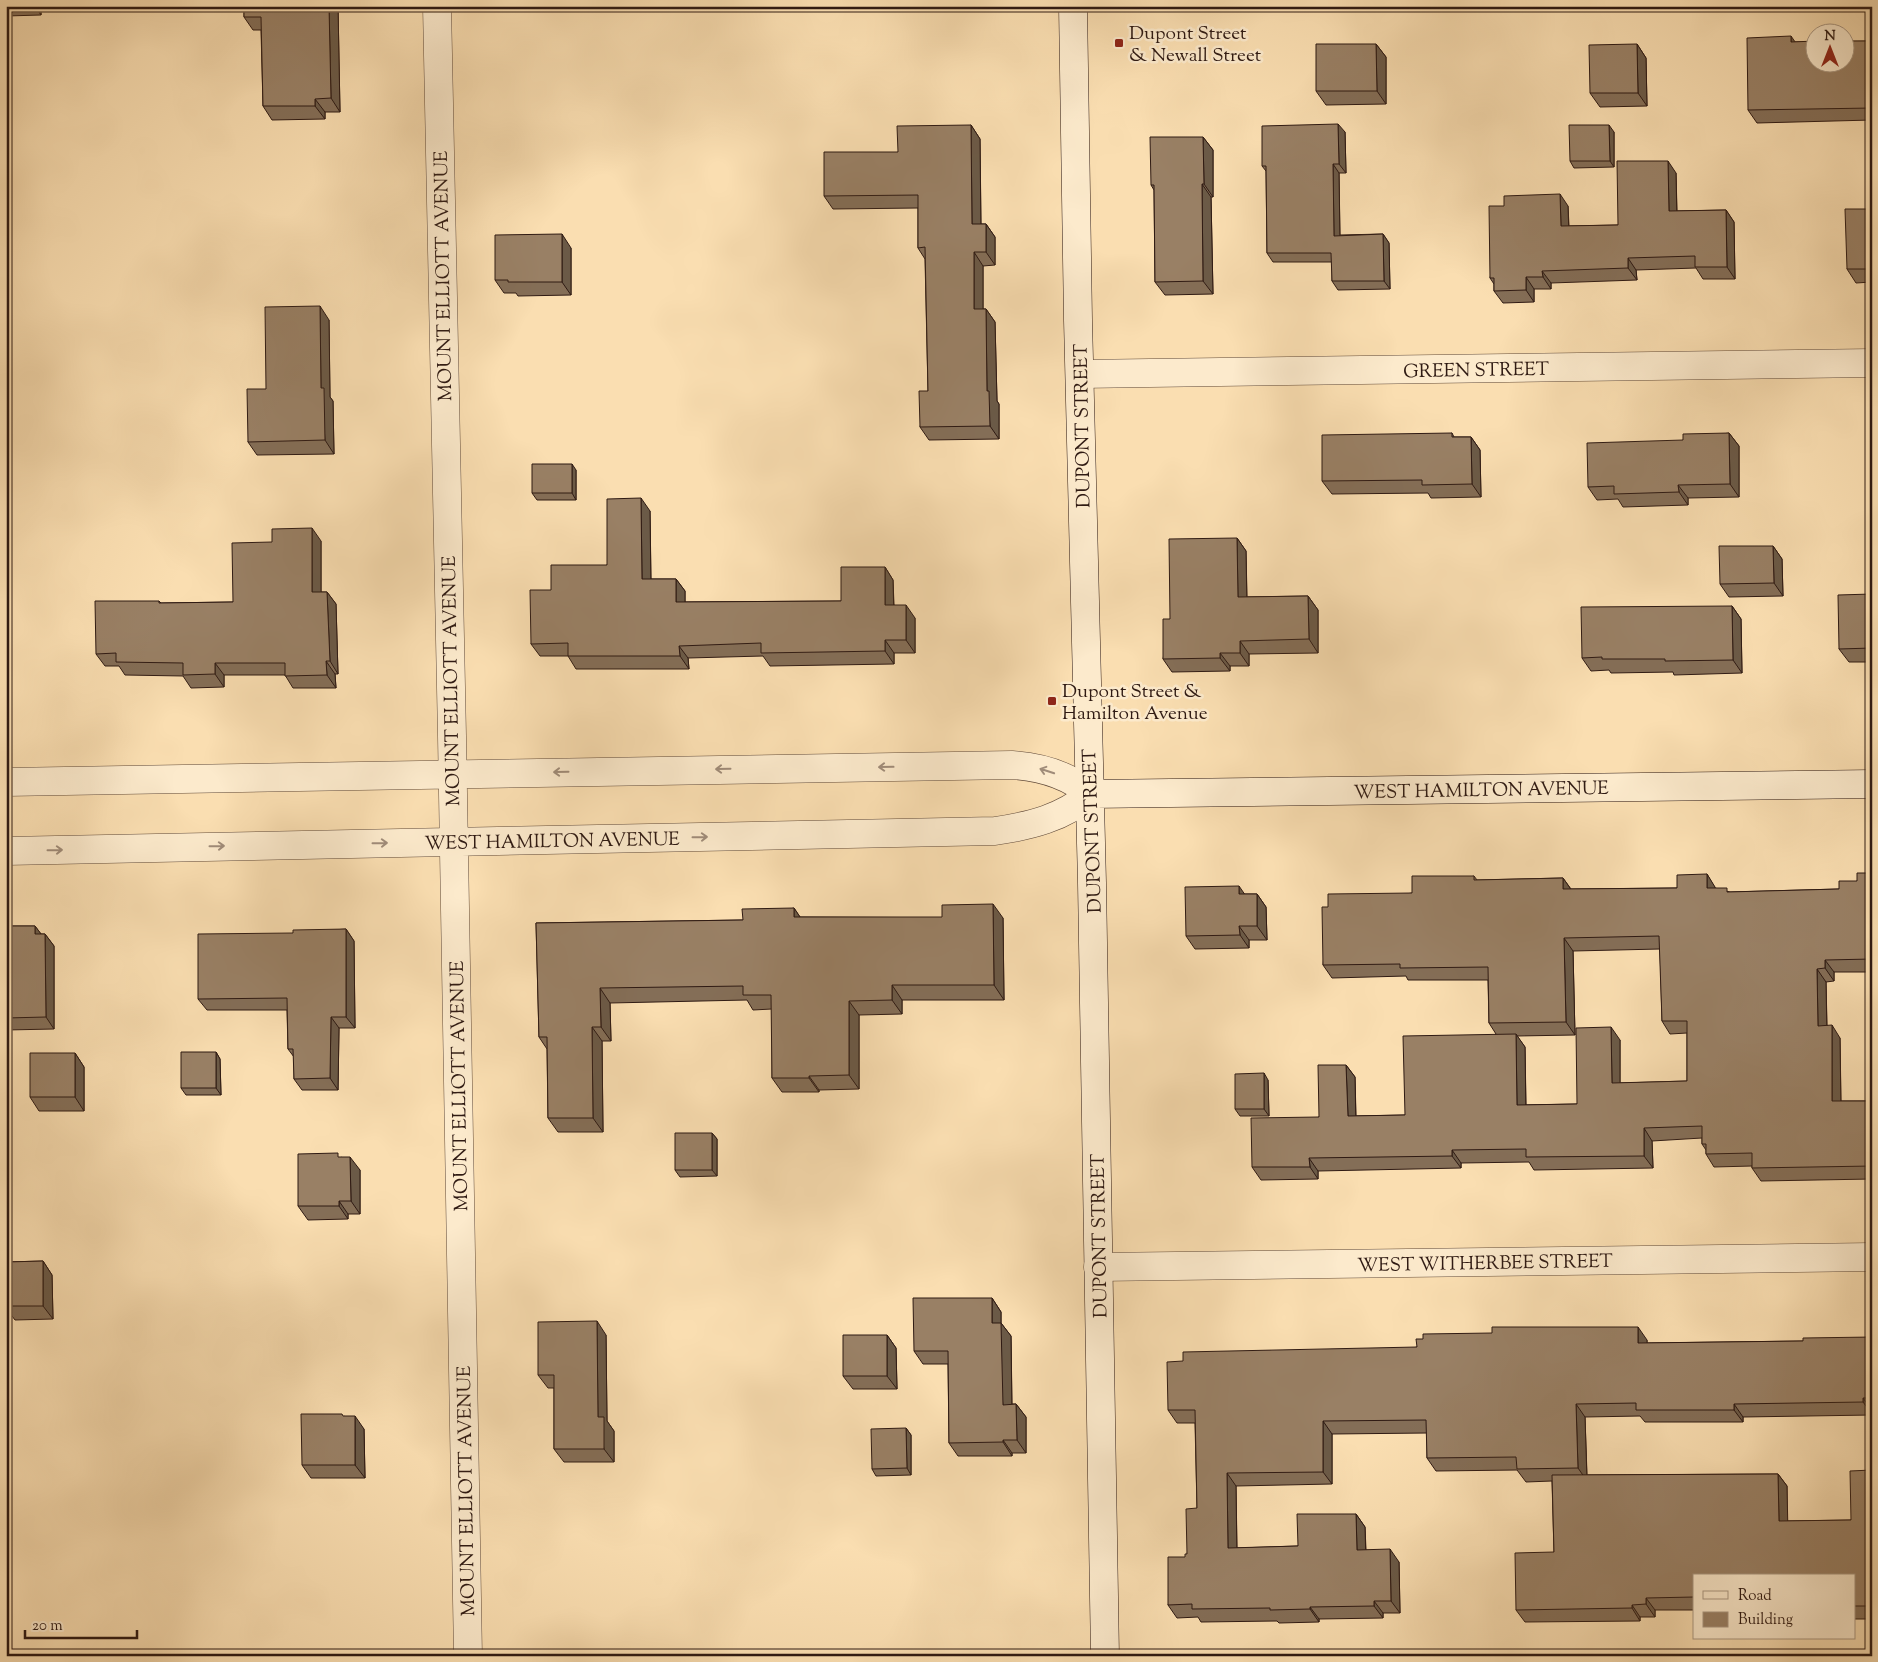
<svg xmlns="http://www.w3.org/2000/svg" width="1878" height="1662" font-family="'Sorts Mill Goudy',serif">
	<rect width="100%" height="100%" fill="#fadeb1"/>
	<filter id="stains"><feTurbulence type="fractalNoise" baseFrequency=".004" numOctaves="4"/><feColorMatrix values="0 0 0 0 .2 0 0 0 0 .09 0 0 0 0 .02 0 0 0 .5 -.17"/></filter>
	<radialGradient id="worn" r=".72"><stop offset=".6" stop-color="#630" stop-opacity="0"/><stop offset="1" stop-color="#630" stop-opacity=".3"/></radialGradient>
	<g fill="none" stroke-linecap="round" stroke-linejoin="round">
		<g stroke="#624b3a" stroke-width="29">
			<path id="street" d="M437,6L452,736L468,1656
				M1080,374L1872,363
				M6,782L1012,765C1041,767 1068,774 1090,794C1064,818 1029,826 995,831L6,851
				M1098,1267L1872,1257"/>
		</g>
		<g stroke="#2f1a13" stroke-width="29">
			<path id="secondary" d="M1073,6L1078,320L1092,883L1105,1656
				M1090,794L1872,784"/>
		</g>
		<use href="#street" stroke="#fceacc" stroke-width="28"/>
		<use href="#secondary" stroke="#fceacc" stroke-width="28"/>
	</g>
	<path fill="#846e57" stroke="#2f1a13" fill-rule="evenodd" d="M6,6H41V15L6,16Z
		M244,6H338L340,112H325V119L272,120L263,106L261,30H253L244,17Z
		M1872,41V120L1757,123L1748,110L1795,42Z
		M1376,44L1386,57V104L1326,105L1316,91Z
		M1637,44L1646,58L1647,106L1600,107L1590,93Z
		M971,125L980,139L981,224H986L995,237V265L983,266V309H986L995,322L997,401L999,404V439L929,440L920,427L928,391L925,259L918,248V208L833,209L824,196L898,152Z
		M1345,132L1346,173H1339L1340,235L1383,234L1389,243L1390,289L1338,290L1332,281V262H1273L1267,253L1266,171L1262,166Z
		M1614,132V167L1574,168L1570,161Z
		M1203,137L1213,150V197H1211L1213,294L1165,295L1155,282L1154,190L1151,185Z
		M1676,173L1677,211L1726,210L1734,222L1735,279H1703L1696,268L1636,270L1637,280L1551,283V289H1534V302L1503,303L1494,291V284L1490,278L1504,206H1568L1569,226L1618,225Z
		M1872,209V282L1856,283L1847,269Z
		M571,248V295L518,296L516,293H504L495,280Z
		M329,320L330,397L333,401L334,454L257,455L248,442L266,389Z
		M1452,433L1454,437H1471L1480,450L1481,497L1431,498L1428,493L1332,494L1322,481Z
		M1729,433L1739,446V497L1688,498V505L1623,507L1618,499L1597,500L1588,487L1683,440Z
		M576,470V500H537L532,493Z
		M650,511L651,579H676L685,591V602L841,601L885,567L893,580L894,605L915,618V653H894V664L770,666L763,656L688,658L689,669H576L568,656H540L531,644L551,590L607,565Z
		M1237,538L1246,551L1247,597L1308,596L1318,610V653L1249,654V666H1230V671L1172,672L1163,659L1170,619Z
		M321,541V592H327L336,604L338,674H335L336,688H293L285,675H224V687L191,688L183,676L125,675L119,666H105L96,654L159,601L161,603L233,602Z
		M1773,546L1782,559L1783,596L1729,597L1720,584Z
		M1872,594V662H1849L1839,649Z
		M1732,606L1741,619L1742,673L1674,675L1673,672L1611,673L1609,670L1591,671L1582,658Z
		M1872,873V972H1834V981L1826,982L1827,1025L1840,1038L1841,1101H1872V1179L1761,1181L1752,1168V1166L1714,1167L1706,1154V1150L1702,1144V1138L1652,1141L1653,1168L1534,1170L1529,1162L1461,1163V1168L1318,1171V1179L1261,1180L1252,1167L1319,1117L1346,1065L1355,1077L1356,1116L1405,1115L1496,1034L1489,1023L1488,980H1408L1406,976L1332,978L1323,965L1328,907L1412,893L1474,876L1477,880L1563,878L1571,889L1677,888L1707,874L1715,888L1730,892L1839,889L1857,881ZM1660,949L1662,1021L1670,1034L1687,1033V1081L1620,1083V1040L1577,1104L1526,1105L1525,1047L1517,1036L1575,1035L1573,951Z
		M1244,894H1257L1266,907L1267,940H1249V948L1195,949L1186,936Z
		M794,908L800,917L1003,918L1004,1000H902V1014L859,1015V1089L819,1090V1092H782L772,1078V1009L753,1010L747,1000L610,1003L611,1041H602L603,1132H558L548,1118L547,1049L539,1037L536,923L743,920Z
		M6,926H35L41,934H45L54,946V1029L6,1030Z
		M346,929L354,941L355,1028H339L338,1090H302L294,1079V1057L288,1049L287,1010H207L198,999L293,933Z
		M216,1052L220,1059L221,1095H186L181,1088Z
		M75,1053L84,1067V1111H39L30,1097Z
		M1268,1080L1269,1116H1240L1235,1109Z
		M712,1133L717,1139V1176L680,1177L675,1170Z
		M341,1157L360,1170V1214H348V1219L308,1220L298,1206Z
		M43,1261L52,1275L53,1319L15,1320L6,1308V1262Z
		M992,1298L1001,1312V1323L1011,1336L1012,1404H1016L1026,1417V1453H1012V1456H958L949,1443L948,1364H923L914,1351Z
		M606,1335L607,1421L614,1431V1462H564L554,1449V1388H548L538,1375Z
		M887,1335L896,1348L897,1389H853L843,1376Z
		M1872,1337V1415L1743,1417V1422H1645L1640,1416L1585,1417L1587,1475L1778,1474L1787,1486V1521L1851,1520L1872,1470V1619H1854V1576H1694V1610H1655V1617H1640V1621L1525,1622L1516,1610L1554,1552L1552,1481L1526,1482L1517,1470L1436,1471L1427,1458V1433L1332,1434V1484L1236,1486L1237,1548L1298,1546L1356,1514L1365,1527L1366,1550L1399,1562L1400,1613H1383V1618L1319,1619V1622L1279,1623L1277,1621L1201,1622L1198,1617L1177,1618L1168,1605L1187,1554L1197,1508L1195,1423H1177L1168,1410L1417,1347L1647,1340V1343L1803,1341Z
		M344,1416L364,1429L365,1478H311L302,1465Z
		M906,1428L911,1435V1475L876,1476L872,1469Z"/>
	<path fill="#6b5a47" stroke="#2f1a13" d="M35,6H41V15Z
		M329,6H338L340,112L331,98Z
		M1791,36L1800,49L1791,42Z
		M1376,44L1386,57V104L1377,91Z
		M1637,44L1646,58L1647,106L1638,93Z
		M315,99L325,112V119L315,106Z
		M1338,124L1345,132L1346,173L1339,164Z
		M971,125L980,139L981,237L972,224Z
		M1609,125L1614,132V167L1610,161Z
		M1203,137L1213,150V197L1204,184Z
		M1668,161L1676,173L1677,223L1669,211Z
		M1333,164L1339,173L1340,244L1334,236Z
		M1202,184L1211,197L1213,294L1203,281Z
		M1560,194L1568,206L1569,238L1561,226Z
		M1726,210L1734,222L1735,279L1727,267Z
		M986,224L995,237V265L986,252Z
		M562,234L571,248V295L562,282Z
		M1383,234L1389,243L1390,289L1384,281Z
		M974,252L983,266V323L974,309Z
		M1628,258L1636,270L1637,280L1628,268Z
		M1542,271L1551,283V289L1543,277Z
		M1526,277L1534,289V302L1526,290Z
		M320,306L329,320L330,397L333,401L334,454L325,440L321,388Z
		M986,309L995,322L997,401L999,404V439L990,426L987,391Z
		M1729,433L1739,446V497L1730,484Z
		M1471,437L1480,450L1481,497L1472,484Z
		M572,464L576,470V500L572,493Z
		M1678,485L1688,498V505L1679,492Z
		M641,498L650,511L651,591L642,579Z
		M312,528L321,541V605L312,592Z
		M1237,538L1246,551L1247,611L1238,597Z
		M1773,546L1782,559L1783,596L1774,583Z
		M885,567L893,580L894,618L885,605Z
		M676,579L685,591V615L676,602Z
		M327,592L336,604L338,674L330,661Z
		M1308,596L1318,610V653L1309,639Z
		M906,605L915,618V653L906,640Z
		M1732,606L1741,619L1742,673L1733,660Z
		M885,640L894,653V664L885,651Z
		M1240,641L1249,654V666L1240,653Z
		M679,646L688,658L689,669L680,656Z
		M1220,653L1230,666V671L1220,658Z
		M326,661L335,674L336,688L327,675Z
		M215,663L224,675V687L215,674Z
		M1707,874L1715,887L1716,900L1707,888Z
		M1563,878L1572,891L1563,889Z
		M1239,886L1248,899L1239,894Z
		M1257,894L1266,907L1267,940L1257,926Z
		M993,904L1003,918L1004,1000L994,985Z
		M794,908L804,923L794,917Z
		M35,926L44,938L35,934Z
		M1239,926L1249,940V948L1240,935Z
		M346,929L354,941L355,1028L346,1017Z
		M45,934L54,946V1029L46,1017Z
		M1564,938L1573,951L1575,1035L1566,1022Z
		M1825,960L1834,972V981L1825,968Z
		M1817,969L1826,982L1827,1038L1818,1026Z
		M892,985L902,1000V1014L892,1000Z
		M600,988L610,1003L611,1041L601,1027Z
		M849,1001L859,1015V1089L849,1075Z
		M331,1017L339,1028L338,1090L330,1078Z
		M1832,1025L1840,1038L1841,1114L1832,1101Z
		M592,1027L602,1041L603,1132L593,1118Z
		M1611,1027L1620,1040V1096L1612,1083Z
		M1516,1034L1525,1047L1526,1118L1517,1105Z
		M216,1052L220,1059L221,1095L216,1088Z
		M75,1053L84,1067V1111L75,1097Z
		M1346,1065L1355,1077L1356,1128L1348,1116Z
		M1264,1073L1268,1080L1269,1116L1264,1109Z
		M809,1076L819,1090V1092L809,1078Z
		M1644,1128L1652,1141L1653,1168L1644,1156Z
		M712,1133L717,1139V1176L712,1170Z
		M1452,1150L1461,1163V1168L1452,1156Z
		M350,1157L360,1170V1214L351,1201Z
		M1309,1158L1318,1171V1179L1310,1167Z
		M339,1201L348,1214V1219L339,1206Z
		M43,1261L52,1275L53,1319L43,1306Z
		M992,1298L1001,1312V1323L1011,1336L1012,1418L1003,1405L992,1323Z
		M597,1321L606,1335L607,1421L614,1431V1462L604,1449L598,1417Z
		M1638,1327L1647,1340V1356L1638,1343Z
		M887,1335L896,1348L897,1389L887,1376Z
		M1863,1398L1872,1410V1414L1863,1402Z
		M1016,1404L1026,1417V1453L1017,1440Z
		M1576,1404L1585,1417L1587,1481L1578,1468Z
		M1734,1404L1743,1417V1422L1734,1410Z
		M355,1416L364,1429L365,1478L355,1465Z
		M1323,1421L1332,1434V1484L1323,1472Z
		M906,1428L911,1435V1475L907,1468Z
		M1003,1440L1012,1453V1456L1003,1442Z
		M1227,1473L1236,1486L1237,1561L1228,1548Z
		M1778,1474L1787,1486L1788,1534L1779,1521Z
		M1356,1514L1365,1527L1366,1563L1357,1550Z
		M1390,1549L1399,1562L1400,1613L1391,1601Z
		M1646,1598L1655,1610V1617L1646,1604Z
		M1374,1601L1383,1613V1618L1374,1606Z
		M1632,1605L1640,1617V1621L1632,1608Z
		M1310,1607L1319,1619V1622L1310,1609Z"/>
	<path fill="#998065" stroke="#2f1a13" d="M244,6H329L331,98L315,99V106H263L261,17H244Z
		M1791,36V42L1816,41V62H1846V41H1872V108L1748,110L1747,38Z
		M1316,44H1376L1377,91H1316Z
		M1637,44L1638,93H1590L1589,45Z
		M1338,124L1339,164H1333L1334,236L1383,234L1384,281H1332L1331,253H1267L1266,166H1262V126Z
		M971,125L972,224H986V252H974V309H986L987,391H989L990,426L920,427L919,391H928L925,247L918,248V195L824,196V152H898L897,126Z
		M1569,125H1609L1610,161H1570Z
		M1150,137H1203L1204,184H1202L1203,281L1155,282L1154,185H1151Z
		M1617,161H1668L1669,211L1726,210L1727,267H1695V256L1628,258V268L1542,271L1543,277H1526V290L1494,291V278H1490L1489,206H1504V196L1560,194L1561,226L1618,225Z
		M1845,209H1872V269H1847Z
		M562,234V282H508V280H495V235Z
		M320,306L321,388H324L325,440L248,442L247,389H266L265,307Z
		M1452,433V437H1471L1472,484L1422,485V480L1322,481V435Z
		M1729,433L1730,484L1678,485L1679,492L1614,494V486L1588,487L1587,443L1683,440V434Z
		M532,464H572V493H532Z
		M641,498L642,579H676V602L841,601V567H885V605H906V640H885V651L761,653V643L679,646L680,656H568V643L531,644L530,590H551V565H607V499Z
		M312,528V592H327L330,661H326L327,675L285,676V663H215V674L183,675V663L116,662V653L96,654L95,601H159V603L233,602L232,543L272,542V529Z
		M1237,538L1238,597L1308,596L1309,639L1240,641V653H1220V658L1163,659V619H1170L1169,539Z
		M1719,546H1773L1774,583L1720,584Z
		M1872,594V648L1839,649L1838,595Z
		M1732,606L1733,660L1665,661V659H1602V657L1582,658L1581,607Z
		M1857,873H1872V959L1825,960V968L1817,969L1818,1026L1832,1025V1101H1872V1166L1752,1168V1153L1706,1154V1144H1702V1126L1644,1128V1156L1526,1157V1149L1452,1150V1156L1309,1158L1310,1167H1252L1251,1118L1319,1117L1318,1065H1346L1348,1116L1405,1115L1403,1036L1516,1034L1517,1105L1577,1104L1576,1028L1611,1027L1612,1083L1687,1081V1021H1662L1659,936L1564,938L1566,1022L1489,1023L1488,967L1400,968V964L1323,965L1322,907H1328V894L1412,893V876H1474V880L1563,878V889L1677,888V875L1707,874V888H1727V892L1839,889V881H1857Z
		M1239,886V894H1257V926H1239L1240,935L1186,936L1185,887Z
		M993,904L994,985H892V1000L849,1001V1075L809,1076V1078H772L771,995H743V986L600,988L601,1027H592L593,1118H548L547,1037H539L536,923L743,920L742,909L794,908V917H942V905Z
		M6,926H35V934H45L46,1017L6,1018Z
		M346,929V1017H331L330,1078L294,1079L293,1049H288L287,998L198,999V934L293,933V930Z
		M181,1052H216V1088H181Z
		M30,1053H75V1097H30Z
		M1264,1073V1109H1235V1074Z
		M675,1133H712V1170H675Z
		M338,1153V1157H350L351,1201H339V1206H298V1154Z
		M43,1261V1306H6V1262Z
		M913,1298H992V1323H1001L1003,1405L1016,1404L1017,1440H1003V1442L949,1443L948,1351H914Z
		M597,1321L598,1417H604V1449H554V1375H538V1322Z
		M1492,1327H1638V1343L1803,1341V1338L1872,1337V1398H1863V1402L1734,1404V1410H1636V1403L1576,1404L1578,1468L1517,1469L1516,1457L1427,1458L1426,1420L1323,1421V1472L1227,1473L1228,1548L1298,1546L1297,1514H1356L1357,1550L1390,1549L1391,1601H1374V1606L1310,1607V1609L1270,1610V1608L1192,1609V1604L1168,1605V1557H1185V1554H1187L1186,1509L1197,1508L1195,1410H1168L1167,1362L1183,1361V1352L1417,1347L1416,1339H1423V1334L1492,1333Z
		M843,1335H887V1376H843Z
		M301,1414H342L343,1416H355V1465H302Z
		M906,1428L907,1468L872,1469L871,1429Z
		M1872,1470V1606H1854V1576H1694V1597L1646,1598V1604L1632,1605V1608L1516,1610L1515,1553L1554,1552L1552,1475L1778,1474L1779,1521L1851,1520L1850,1471Z"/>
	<defs><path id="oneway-shaft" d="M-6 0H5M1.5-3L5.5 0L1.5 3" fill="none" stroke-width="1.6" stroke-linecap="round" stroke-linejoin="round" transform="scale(1.25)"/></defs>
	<g stroke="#a08c79">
		<use href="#oneway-shaft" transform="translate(886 767) rotate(179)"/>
		<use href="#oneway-shaft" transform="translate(723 769) rotate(179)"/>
		<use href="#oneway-shaft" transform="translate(1047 771) rotate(-162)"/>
		<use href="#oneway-shaft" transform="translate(561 772) rotate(179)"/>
		<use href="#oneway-shaft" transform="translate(700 837) rotate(-1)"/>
		<use href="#oneway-shaft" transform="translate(380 843) rotate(-1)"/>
		<use href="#oneway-shaft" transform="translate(217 846) rotate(-1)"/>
		<use href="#oneway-shaft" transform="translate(55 850) rotate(-1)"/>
	</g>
	<g fill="#8f2418" stroke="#fceacc" stroke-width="2">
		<rect x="1114" y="38" width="10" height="10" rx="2.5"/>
		<rect x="1047" y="696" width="10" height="10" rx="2.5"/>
	</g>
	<g text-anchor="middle" stroke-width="5" stroke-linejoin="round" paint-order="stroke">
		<g font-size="19" fill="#2f1a13" stroke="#fceacc" text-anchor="start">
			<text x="1129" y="39">Dupont Street<tspan x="1129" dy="22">&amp; Newall Street</tspan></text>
			<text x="1062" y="697">Dupont Street &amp;<tspan x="1062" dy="22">Hamilton Avenue</tspan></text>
		</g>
		<g font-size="19" fill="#2f1a13" stroke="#fceacc">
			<text transform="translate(442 276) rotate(-91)" y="7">MOUNT ELLIOTT AVENUE</text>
			<text transform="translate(1476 369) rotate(-1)" y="7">GREEN STREET</text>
			<text transform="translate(1081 426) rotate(-91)" y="7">DUPONT STREET</text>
			<text transform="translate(450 681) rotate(-91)" y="7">MOUNT ELLIOTT AVENUE</text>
			<text transform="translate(1481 789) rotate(-1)" y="7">WEST HAMILTON AVENUE</text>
			<text transform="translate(1091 831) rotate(-92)" y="7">DUPONT STREET</text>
			<text transform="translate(552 840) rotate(-1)" y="7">WEST HAMILTON AVENUE</text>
			<text transform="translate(458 1086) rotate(-91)" y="7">MOUNT ELLIOTT AVENUE</text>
			<text transform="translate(1098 1236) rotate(-91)" y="7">DUPONT STREET</text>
			<text transform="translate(1485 1262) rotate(-1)" y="7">WEST WITHERBEE STREET</text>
			<text transform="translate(465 1491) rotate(-91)" y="7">MOUNT ELLIOTT AVENUE</text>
		</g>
	</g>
	<rect width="1878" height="1662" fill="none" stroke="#fadeb1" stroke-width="25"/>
	<rect x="8" y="8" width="1863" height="1647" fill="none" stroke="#2f1a13" stroke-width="2.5"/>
	<rect x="12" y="12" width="1853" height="1637" fill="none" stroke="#2f1a13"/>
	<rect x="1693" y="1574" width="162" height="65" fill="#fceacc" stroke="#aa9782"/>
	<rect x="1703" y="1591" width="25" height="8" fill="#fceacc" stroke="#aa9782"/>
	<text x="1738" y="1600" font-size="15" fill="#2f1a13">Road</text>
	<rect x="1703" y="1612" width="25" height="15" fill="#998065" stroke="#aa9782"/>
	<text x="1738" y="1624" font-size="15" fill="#2f1a13">Building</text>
	<g transform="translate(1830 48)"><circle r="24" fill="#fceacc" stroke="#aa9782"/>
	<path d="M0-4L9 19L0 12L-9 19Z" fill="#8f2418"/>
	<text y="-8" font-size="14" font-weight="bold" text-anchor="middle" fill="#2f1a13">N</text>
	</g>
	<path d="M25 1630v8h112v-8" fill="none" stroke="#2f1a13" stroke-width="2.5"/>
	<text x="32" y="1630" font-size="15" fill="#2f1a13" stroke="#fceacc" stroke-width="4" paint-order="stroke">20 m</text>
	<rect width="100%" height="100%" filter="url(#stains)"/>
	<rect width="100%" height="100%" fill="url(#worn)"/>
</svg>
